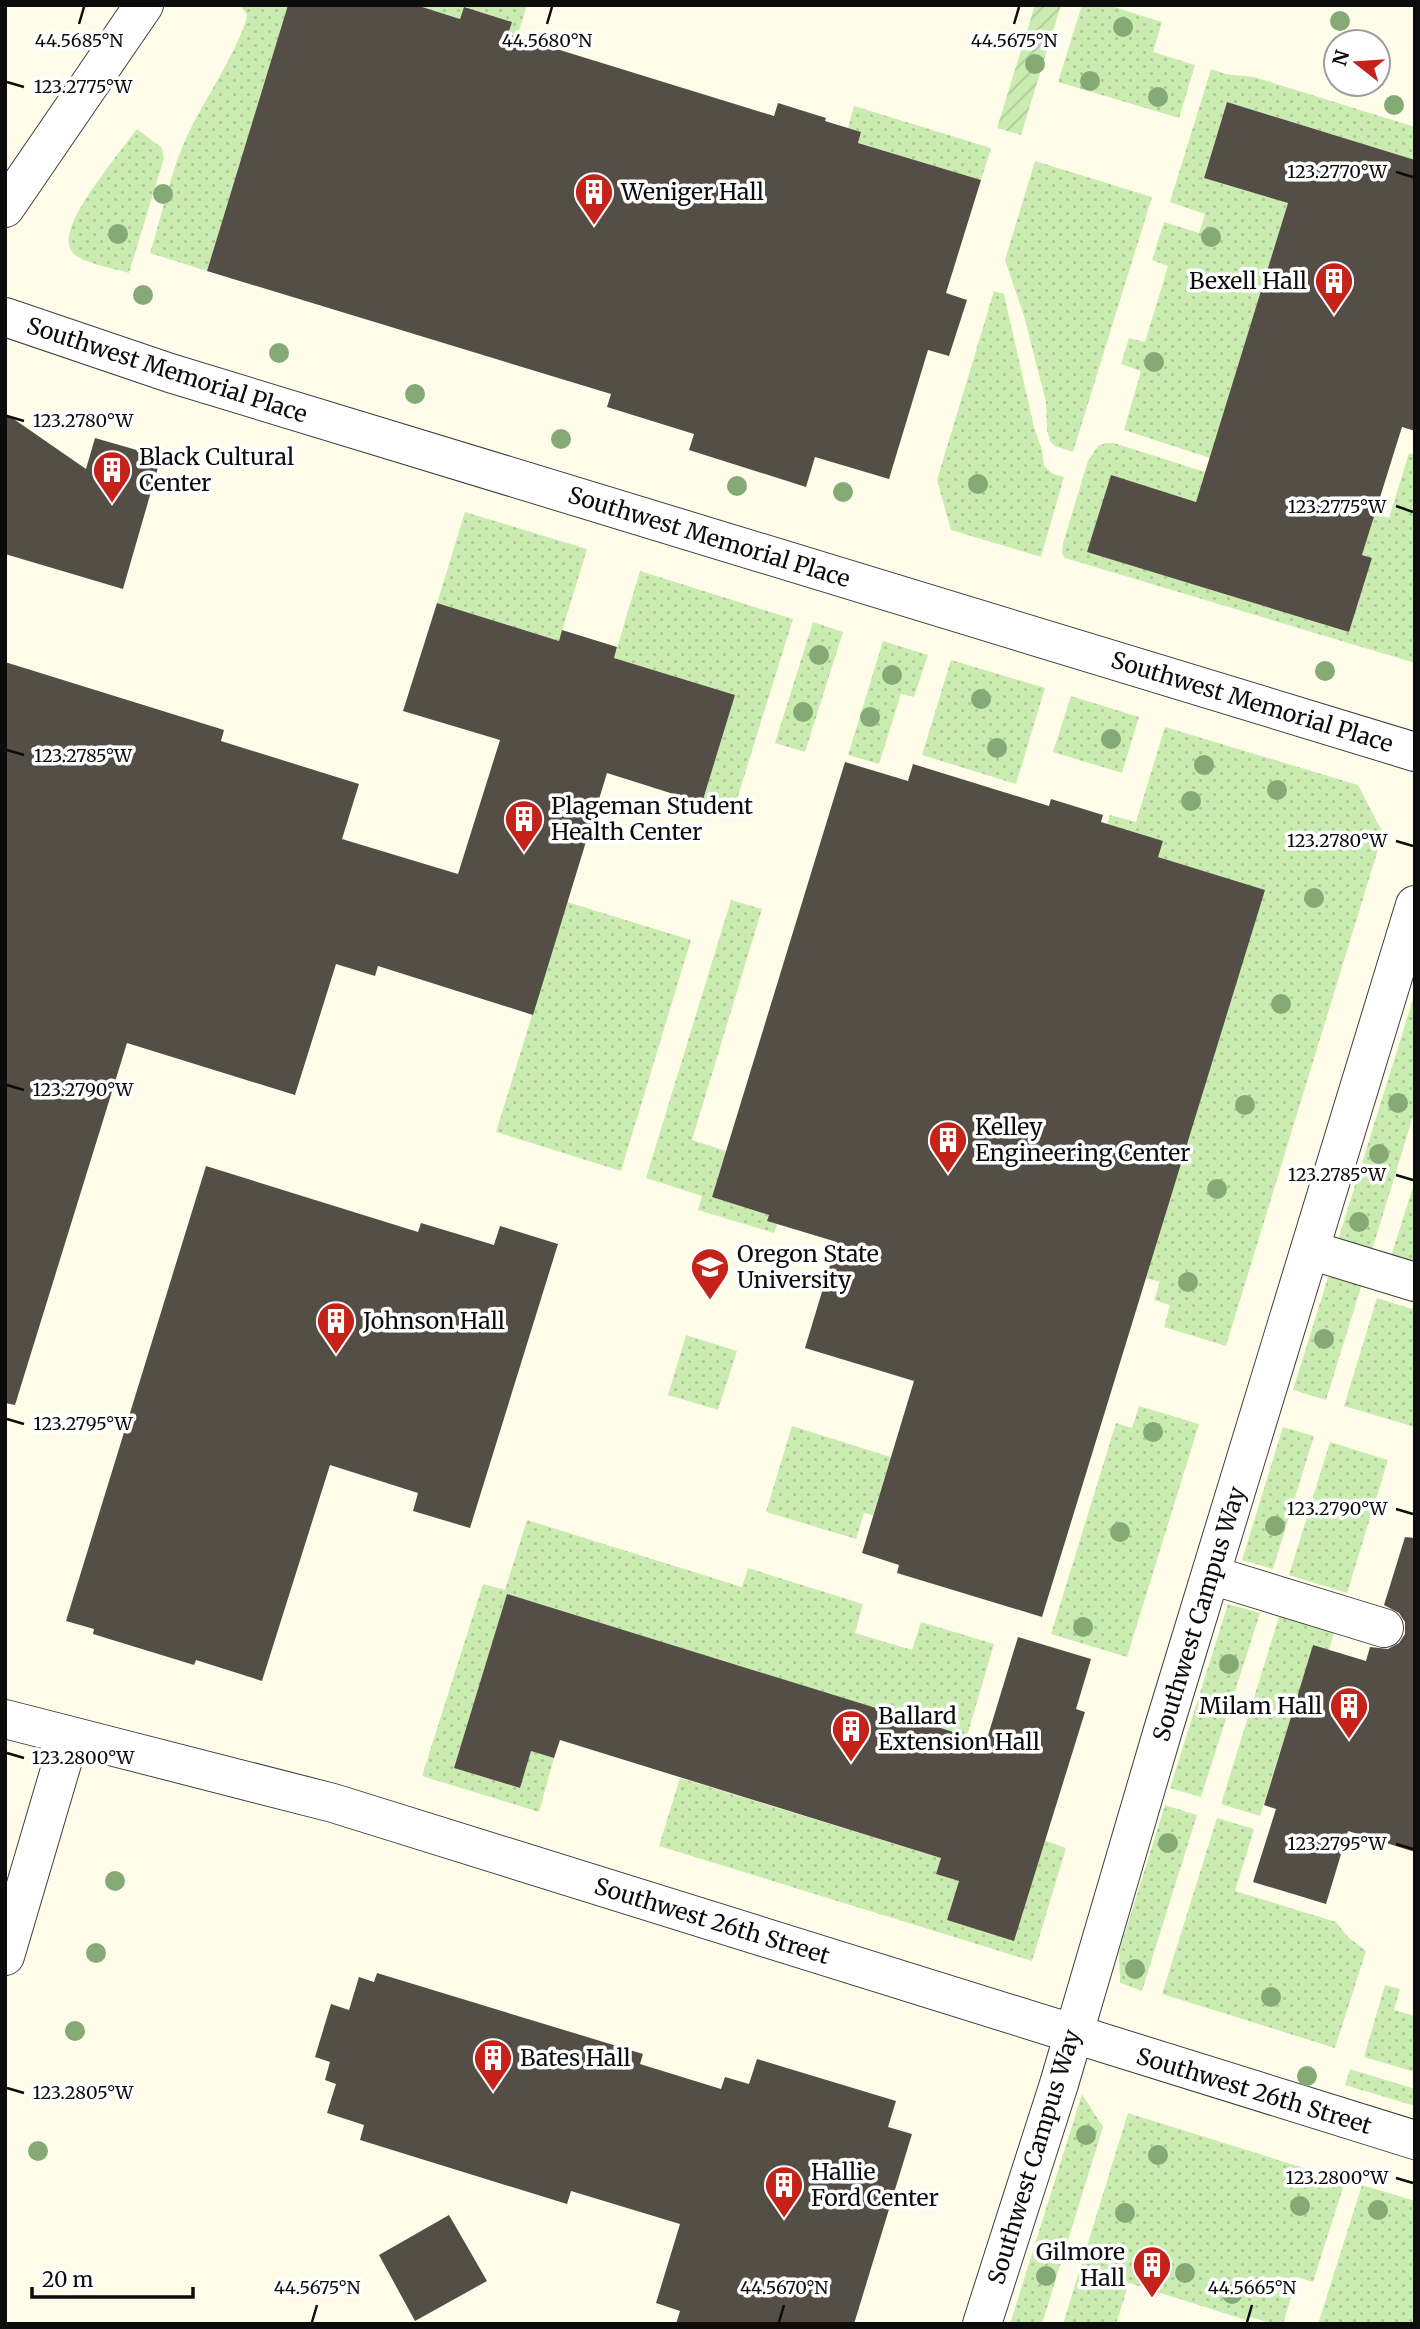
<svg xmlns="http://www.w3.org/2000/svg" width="1420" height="2329" font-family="Merriweather,serif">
	<defs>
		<pattern id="grass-dots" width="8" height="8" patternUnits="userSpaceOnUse" patternTransform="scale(1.75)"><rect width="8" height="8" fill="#caecb1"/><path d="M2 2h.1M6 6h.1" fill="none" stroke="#acc997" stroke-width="1.8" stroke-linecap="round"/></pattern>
		<pattern id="garden-furrows" width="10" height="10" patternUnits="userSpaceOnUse" patternTransform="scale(1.75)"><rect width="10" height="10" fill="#caecb1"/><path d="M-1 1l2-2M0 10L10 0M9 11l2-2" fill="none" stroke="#acc997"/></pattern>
	</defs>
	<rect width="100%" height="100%" fill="#fffdea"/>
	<path fill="url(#grass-dots)" d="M240,5H288L207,271L150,253C161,218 169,179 183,145C202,102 230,65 246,21L247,15Z
		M416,5H527L517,37L508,34L464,8L460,19Z
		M1082,5H1108L1162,22L1153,52L1195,65L1179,118L1058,82Z
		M1211,69L1225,74L1254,77L1415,127V160L1227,102L1204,177L1288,203L1210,458L1124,430L1141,371L1121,364L1129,338L1145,342L1168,266L1152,260L1164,222L1199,233L1205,214L1170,202Z
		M854,106L991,148L981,180L858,143L861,132L848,128Z
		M137,129L162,148L164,158L129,273C116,269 82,263 73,253C67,246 68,236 71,228C79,202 119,153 137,129Z
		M1035,161L1152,197L1073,452L1055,446L1050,441L1047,430L1046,402L1024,316L1005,260Z
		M994,291L1004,294L1034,427L1042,450L1044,466L1053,474L1064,477L1041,557L951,530L937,480Z
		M1106,443H1114L1205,472L1196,502L1111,476L1088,552L1349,632L1372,558L1362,555L1375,513L1389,518L1409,453L1415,455V663L1065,558L1062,554L1063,543L1088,461L1098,446Z
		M465,512L587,549L559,641L437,603Z
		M640,571L793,619L733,812L702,803L735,695L614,658Z
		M813,622L843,632L805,752L775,743Z
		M883,641L928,655L914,697L901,694L879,764L848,755Z
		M951,660L1045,688L1016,784L922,755Z
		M1071,696L1139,717L1122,773L1053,752Z
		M1165,727L1358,785L1383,833L1226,1346L1164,1327L1170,1305L1154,1300L1160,1282L1146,1278L1264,890L1158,857L1107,824L1110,815L1136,822Z
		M731,900L762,909L692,1140L726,1151L712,1197L769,1215L767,1221L777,1224L774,1233L698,1210L702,1196L646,1178Z
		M567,902L691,940L621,1171L496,1132Z
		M1415,993V1110L1372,1250L1338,1240Z
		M1415,1181V1263L1391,1256Z
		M1330,1271L1363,1281L1326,1400L1293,1390Z
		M1377,1298L1415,1310V1427L1344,1406Z
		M686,1335L737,1351L718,1410L668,1395Z
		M1139,1406L1199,1424L1127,1657L1051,1634L1116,1423L1132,1428Z
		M792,1426L891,1457L873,1515L864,1513L856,1539L766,1512Z
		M1283,1427L1314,1436L1273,1569L1242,1560Z
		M1330,1442L1388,1460L1347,1593L1289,1575Z
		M527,1520L742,1587L748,1568L863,1604L855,1633L912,1650L921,1622L994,1644L967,1736L507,1595L454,1768L519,1788L531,1751L554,1758L539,1812L422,1776L483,1584L505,1590Z
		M1228,1604L1260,1613L1201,1797L1170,1788Z
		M1280,1614L1334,1632L1329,1650L1313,1646L1260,1816L1221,1804Z
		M680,1778L941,1858L936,1874L959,1881L947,1920L1013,1940L1044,1840L1066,1848L1032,1961L659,1846Z
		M1165,1805L1197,1815L1142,1991L1120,1983L1119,1952Z
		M1217,1818L1254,1829L1235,1891L1336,1922L1348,1937L1366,1951L1335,2048L1162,1994Z
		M1385,1985L1400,1989L1394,2010L1415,2016V2072L1364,2057Z
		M1350,2069L1415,2089V2106L1345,2085Z
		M1082,2094L1103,2127L1042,2324H1010Z
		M1128,2113L1345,2181L1313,2282L1297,2277L1283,2324H1274L1247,2316L1246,2320L1129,2283L1116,2324H1063Z
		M1362,2185L1415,2201V2324H1318Z"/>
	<path fill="url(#garden-furrows)" d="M1035,5H1061L1021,135L997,128Z"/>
	<path fill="#554e47" d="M288,5H416L460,19L464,7L512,22L508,34L774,116L778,103L826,118L825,121L861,132L858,143L981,180L946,293L967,300L949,356L928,350L889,479L815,457L806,487L689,450L694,434L607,407L611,394L207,271Z
		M1227,102L1415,160V431L1402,427L1362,555L1372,558L1349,632L1087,552L1111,475L1196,502L1288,203L1204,178Z
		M5,413L86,469L95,438L161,457L123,589L5,554Z
		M437,603L559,641L562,630L617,647L614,658L735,695L702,803L607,773L533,1015L378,966L375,976L336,964L295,1095L127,1043L15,1405L5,1403V662L224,730L221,741L359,784L342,839L458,874L500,740L403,711Z
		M845,762L908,781L913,764L1049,806L1051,799L1103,815L1101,822L1163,841L1158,857L1265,890L1042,1617L897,1573L899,1565L862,1553L914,1381L805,1348L837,1242L767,1221L769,1215L712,1197Z
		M206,1166L418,1232L421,1223L494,1245L500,1226L558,1244L470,1528L413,1511L418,1493L330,1465L262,1681L196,1660L194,1665L93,1634L94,1629L66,1621Z
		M1405,1537L1415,1538V1852L1348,1831L1326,1904L1253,1882L1276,1809L1264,1805L1313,1645L1366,1661L1370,1647L1388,1649L1399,1643L1405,1634V1622L1399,1613L1384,1605Z
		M507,1594L986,1742L1018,1637L1091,1659L1076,1709L1085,1712L1014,1941L947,1920L959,1881L936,1874L941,1858L560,1740L554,1758L531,1751L520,1788L454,1768Z
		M377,1973L643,2054L640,2064L721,2089L725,2077L749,2084L757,2059L896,2101L888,2127L912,2134L854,2324H676L680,2311L656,2303L680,2224L571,2191L567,2204L360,2140L364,2125L327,2113L336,2084L325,2080L330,2062L315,2057L331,2004L349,2010L359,1977L374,1982Z
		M449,2215L487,2281L415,2321L379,2255Z"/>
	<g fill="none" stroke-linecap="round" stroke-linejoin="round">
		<g stroke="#3f3f3f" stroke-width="40">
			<path id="minor" d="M5,208L144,5
				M5,317L170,373L1415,752
				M1310,1250L1415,1282
				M1211,1575L1384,1628
				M5,1719L333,1803L1415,2140
				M5,1956L70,1736
				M982,2324L1059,2084L1163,1730L1415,905"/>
		</g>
		<use href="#minor" stroke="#fff" stroke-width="38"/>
	</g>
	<g fill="#85aa76">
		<circle cx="1340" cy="21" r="10"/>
		<circle cx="1123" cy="27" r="10"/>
		<circle cx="1035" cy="64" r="10"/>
		<circle cx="1090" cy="81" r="10"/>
		<circle cx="1158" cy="97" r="10"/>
		<circle cx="1394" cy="105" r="10"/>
		<circle cx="163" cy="194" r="10"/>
		<circle cx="118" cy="234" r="10"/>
		<circle cx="1211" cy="237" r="10"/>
		<circle cx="143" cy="295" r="10"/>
		<circle cx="279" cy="353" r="10"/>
		<circle cx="1154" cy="362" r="10"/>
		<circle cx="415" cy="394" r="10"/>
		<circle cx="561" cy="439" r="10"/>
		<circle cx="978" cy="484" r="10"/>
		<circle cx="737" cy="486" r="10"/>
		<circle cx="843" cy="492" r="10"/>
		<circle cx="819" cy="655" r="10"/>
		<circle cx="1325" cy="671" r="10"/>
		<circle cx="892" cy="675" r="10"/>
		<circle cx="981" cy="699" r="10"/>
		<circle cx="803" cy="712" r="10"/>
		<circle cx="870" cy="717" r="10"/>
		<circle cx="1111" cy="739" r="10"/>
		<circle cx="997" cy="748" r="10"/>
		<circle cx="1204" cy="765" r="10"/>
		<circle cx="1277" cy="790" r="10"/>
		<circle cx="1191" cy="801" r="10"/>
		<circle cx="1314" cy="898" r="10"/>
		<circle cx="1281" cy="1004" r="10"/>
		<circle cx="1398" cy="1103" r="10"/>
		<circle cx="1245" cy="1105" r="10"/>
		<circle cx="1379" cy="1154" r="10"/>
		<circle cx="1217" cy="1189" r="10"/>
		<circle cx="1359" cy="1222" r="10"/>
		<circle cx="1188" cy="1282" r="10"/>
		<circle cx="1324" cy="1339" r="10"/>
		<circle cx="1153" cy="1432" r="10"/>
		<circle cx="1275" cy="1526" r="10"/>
		<circle cx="1120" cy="1532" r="10"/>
		<circle cx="1083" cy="1627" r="10"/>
		<circle cx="1229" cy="1664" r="10"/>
		<circle cx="1168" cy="1843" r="10"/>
		<circle cx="115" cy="1881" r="10"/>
		<circle cx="96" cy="1953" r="10"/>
		<circle cx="1135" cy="1969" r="10"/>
		<circle cx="1271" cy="1997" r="10"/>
		<circle cx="75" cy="2031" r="10"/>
		<circle cx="1307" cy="2076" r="10"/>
		<circle cx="1086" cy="2135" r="10"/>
		<circle cx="38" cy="2151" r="10"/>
		<circle cx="1158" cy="2155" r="10"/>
		<circle cx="1300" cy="2206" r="10"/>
		<circle cx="1378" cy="2210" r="10"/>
		<circle cx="1125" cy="2213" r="10"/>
		<circle cx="1185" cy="2273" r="10"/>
		<circle cx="1046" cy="2276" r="10"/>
		<circle cx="1232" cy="2294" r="10"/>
	</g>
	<path fill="none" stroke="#0c0c0c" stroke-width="2.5" d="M79,24L84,7M547,24L552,7M1014,24L1019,7M7,82L24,87M1396,172L1413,177M7,416L24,421M1396,506L1413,512M7,750L24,755M1396,841L1413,846M7,1085L24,1090M1396,1175L1413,1180M7,1419L24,1424M1396,1509L1413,1514M7,1753L24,1758M1396,1844L1413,1849M7,2088L24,2093M1396,2178L1413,2183M312,2322L317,2305M779,2322L784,2305M1247,2322L1252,2305"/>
	<defs>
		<g id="building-pin" transform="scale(2.0125)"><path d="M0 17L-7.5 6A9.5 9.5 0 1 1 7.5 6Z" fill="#c5221a" stroke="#fff"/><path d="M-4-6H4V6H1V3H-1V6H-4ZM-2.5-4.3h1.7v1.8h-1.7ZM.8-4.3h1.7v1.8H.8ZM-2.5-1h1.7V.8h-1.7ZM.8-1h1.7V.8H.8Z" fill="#fff"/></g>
		<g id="university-pin" transform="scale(2.0125)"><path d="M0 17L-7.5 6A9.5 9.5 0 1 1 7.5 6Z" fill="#c5221a" stroke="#fff"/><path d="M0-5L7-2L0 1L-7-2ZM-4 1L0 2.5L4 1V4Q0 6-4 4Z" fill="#fff"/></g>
	</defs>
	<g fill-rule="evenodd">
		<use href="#building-pin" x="594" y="192"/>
		<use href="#building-pin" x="1334" y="281"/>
		<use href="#building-pin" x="112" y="470"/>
		<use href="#building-pin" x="524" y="819"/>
		<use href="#building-pin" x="948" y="1140"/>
		<use href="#university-pin" x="710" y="1267"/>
		<use href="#building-pin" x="336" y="1321"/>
		<use href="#building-pin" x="1349" y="1706"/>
		<use href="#building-pin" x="851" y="1729"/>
		<use href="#building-pin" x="493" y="2058"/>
		<use href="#building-pin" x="784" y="2185"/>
		<use href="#building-pin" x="1152" y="2265"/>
	</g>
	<g text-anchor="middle" stroke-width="7" stroke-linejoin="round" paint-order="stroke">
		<g font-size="23" fill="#0c0c0c" stroke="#fff" text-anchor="start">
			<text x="621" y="200">Weniger Hall</text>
			<text x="1307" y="289" text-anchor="end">Bexell Hall</text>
			<text x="139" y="465">Black Cultural<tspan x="139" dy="26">Center</tspan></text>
			<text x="551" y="814">Plageman Student<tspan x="551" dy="26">Health Center</tspan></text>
			<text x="975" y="1135">Kelley<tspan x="975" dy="26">Engineering Center</tspan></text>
			<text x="737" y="1262">Oregon State<tspan x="737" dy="26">University</tspan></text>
			<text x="363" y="1329">Johnson Hall</text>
			<text x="1322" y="1714" text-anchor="end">Milam Hall</text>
			<text x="878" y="1724">Ballard<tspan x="878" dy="26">Extension Hall</tspan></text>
			<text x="520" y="2066">Bates Hall</text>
			<text x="811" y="2180">Hallie<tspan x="811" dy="26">Ford Center</tspan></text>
			<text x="1125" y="2260" text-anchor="end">Gilmore<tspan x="1125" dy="26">Hall</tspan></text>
		</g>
		<g font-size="23" fill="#0c0c0c" stroke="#fff">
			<text transform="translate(167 370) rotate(18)" y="8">Southwest Memorial Place</text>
			<text transform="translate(709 537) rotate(17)" y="8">Southwest Memorial Place</text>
			<text transform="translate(1252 702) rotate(17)" y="8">Southwest Memorial Place</text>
			<text transform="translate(1199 1614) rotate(-73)" y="8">Southwest Campus Way</text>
			<text transform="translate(712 1921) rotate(17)" y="8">Southwest 26th Street</text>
			<text transform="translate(1254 2091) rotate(17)" y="8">Southwest 26th Street</text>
			<text transform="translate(1034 2157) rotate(-73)" y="8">Southwest Campus Way</text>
		</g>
	</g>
	<g font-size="18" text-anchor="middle" fill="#0c0c0c" stroke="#fff" stroke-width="7" stroke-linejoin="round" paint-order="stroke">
		<text x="79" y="47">44.5685°N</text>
		<text x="547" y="47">44.5680°N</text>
		<text x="1014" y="47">44.5675°N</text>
		<text x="83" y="93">123.2775°W</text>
		<text x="1337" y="178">123.2770°W</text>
		<text x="83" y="427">123.2780°W</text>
		<text x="1337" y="513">123.2775°W</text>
		<text x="83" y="762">123.2785°W</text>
		<text x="1337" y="847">123.2780°W</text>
		<text x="83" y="1096">123.2790°W</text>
		<text x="1337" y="1181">123.2785°W</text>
		<text x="83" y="1430">123.2795°W</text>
		<text x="1337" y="1515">123.2790°W</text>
		<text x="83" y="1764">123.2800°W</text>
		<text x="1337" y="1850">123.2795°W</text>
		<text x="83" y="2099">123.2805°W</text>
		<text x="1337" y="2184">123.2800°W</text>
		<text x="317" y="2294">44.5675°N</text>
		<text x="784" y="2294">44.5670°N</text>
		<text x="1252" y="2294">44.5665°N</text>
	</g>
	<rect width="1420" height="2329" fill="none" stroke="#0c0c0c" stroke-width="14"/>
	<g transform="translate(1357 63) rotate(287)"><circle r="33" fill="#ffffff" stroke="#9e9e9e" stroke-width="2"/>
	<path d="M0-5L12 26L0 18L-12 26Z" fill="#c5221a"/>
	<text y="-10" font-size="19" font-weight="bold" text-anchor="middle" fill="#0c0c0c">N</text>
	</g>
	<path d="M32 2287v10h161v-10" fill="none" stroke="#0c0c0c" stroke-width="3.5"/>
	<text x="42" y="2287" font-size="21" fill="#0c0c0c" stroke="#ffffff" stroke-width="5" paint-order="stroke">20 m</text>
</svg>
